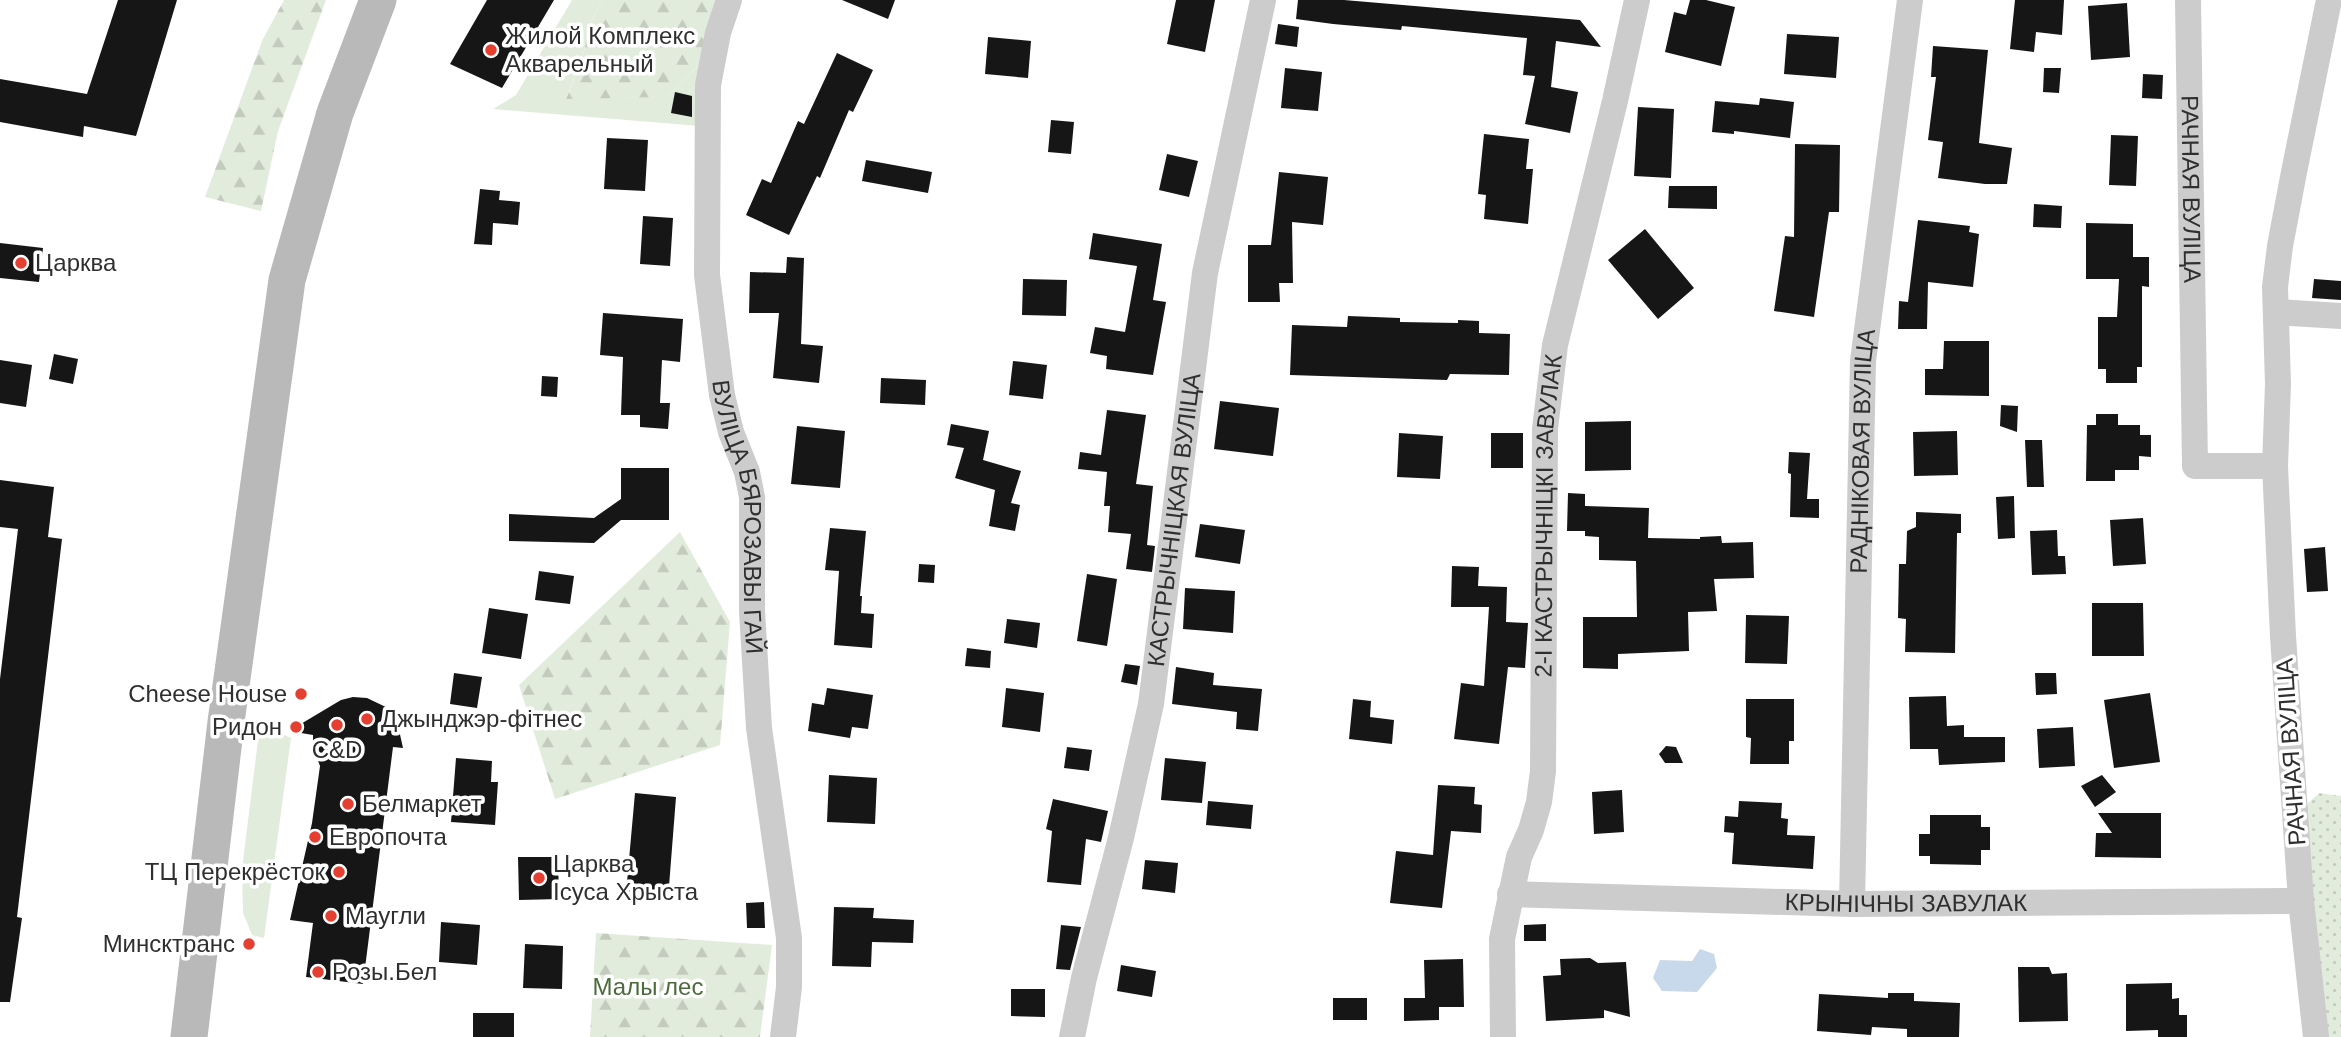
<svg xmlns="http://www.w3.org/2000/svg" width="2341" height="1037" font-family="Arial,sans-serif">
	<defs>
		<pattern id="forest-firs" width="22" height="20" patternUnits="userSpaceOnUse" patternTransform="scale(1.75)"><rect width="22" height="20" fill="#e2ecdc"/><path d="M5 1l3.5 6h-7zM16 11l3.5 6h-7z" fill="#c2cbbd"/></pattern>
		<pattern id="park-dots" width="8" height="8" patternUnits="userSpaceOnUse" patternTransform="scale(1.75)"><rect width="8" height="8" fill="#e2ecdc"/><path d="M2 2h.1M6 6h.1" fill="none" stroke="#c2cbbd" stroke-width="1.8" stroke-linecap="round"/></pattern>
	</defs>
	<rect width="100%" height="100%" fill="#fff"/>
	<path fill="#e2ecdc" d="M572,0H603L591,22L582,59L566,98L667,97L700,64L715,0H721L699,126L493,109L516,95Z
		M260,724L291,738L264,938L252,935L243,913L242,869Z"/>
	<path fill="url(#forest-firs)" d="M284,0H326L278,131L261,211L205,197L262,41Z
		M603,0H715L700,64L667,97L566,99L582,59L591,22Z
		M680,532L730,622L720,745L555,799L519,685Z
		M596,933L772,945L760,1037H590Z"/>
	<path fill="url(#park-dots)" d="M2319,793L2341,796V1037H2325L2305,806Z"/>
	<path fill="#c9d9ec" d="M1700,949L1714,954L1717,968L1697,992L1662,991L1653,978L1660,960L1692,961Z"/>
	<path fill="#161616" d="M118,0H177L136,136L84,126L83,137L0,122V79L87,94Z
		M487,0H554L502,88L450,64Z
		M842,0H895L888,19Z
		M1176,0H1215L1205,52L1167,44Z
		M1298,0H1344L1580,20L1601,47L1556,41L1551,87L1578,92L1570,133L1525,124L1535,76L1523,75L1527,38L1402,26L1401,30L1333,24L1296,19Z
		M1690,0H1706L1735,7L1721,66L1665,52L1674,12L1686,15Z
		M2015,0H2064L2062,35L2036,32L2034,52L2010,49Z
		M2127,3L2130,57L2091,60L2088,6Z
		M1278,24L1299,27L1297,47L1275,44Z
		M1787,34L1839,37L1836,78L1784,74Z
		M988,37L1031,41L1028,78L985,74Z
		M1933,46L1988,50L1979,143L2012,148L2007,184H1985L1938,178L1943,142L1928,140L1936,77H1931Z
		M837,53L873,70L853,112L849,110L820,178L817,176L789,235L746,215L762,179L771,183L798,121L804,124Z
		M1285,68L1322,72L1318,111L1281,108Z
		M2044,68H2061L2059,93L2043,92Z
		M2143,74L2163,75L2162,99L2142,98Z
		M675,92L692,96V117L671,113Z
		M1760,98L1794,102L1790,138L1734,131V134L1712,132L1715,101L1759,105Z
		M1638,107L1674,109L1671,178L1634,176Z
		M1051,120L1074,122L1071,154L1048,152Z
		M1484,134L1529,139L1526,169H1533L1528,224L1484,219L1486,195L1478,194Z
		M2111,135L2138,136L2136,186L2109,185Z
		M607,138L648,140L645,191L604,189Z
		M1795,144L1840,145L1839,212H1829L1814,317L1774,311L1785,236L1794,237Z
		M1167,154L1198,161L1189,197L1159,190Z
		M866,160L932,172L928,193L862,181Z
		M1279,172L1328,177L1323,225L1292,222L1293,283H1279L1280,302H1248V245H1271Z
		M1669,186H1717V209L1668,208Z
		M480,189L500,191L499,200L520,202L518,225L493,223L492,245L474,244Z
		M2034,204L2062,206L2061,228L2033,227Z
		M643,216L673,218L670,266L640,264Z
		M1918,220L1970,226L1969,232L1979,234L1973,287L1928,282L1927,329H1898L1899,301L1908,302Z
		M2086,223L2133,224V257H2149V287L2142,286V367H2137V383H2106V369H2098V317H2117L2119,279H2086Z
		M1645,229L1694,288L1658,319L1608,260Z
		M1093,233L1162,244L1153,300L1166,302L1153,375L1106,369L1107,356L1090,353L1095,327L1125,332L1137,266L1089,259Z
		M0,243L43,248L39,282L0,278Z
		M787,257L804,258L801,344L823,346L819,383L773,378L779,313H749L750,272L786,273Z
		M1023,279L1067,280L1066,316L1022,315Z
		M2314,279L2341,281V300L2312,298Z
		M603,313L683,319L680,362L662,360L660,403H670L668,429L640,427V415H621L623,357L600,355Z
		M1348,316L1400,318V322L1458,323V320L1479,321V333L1510,334L1509,375L1450,374L1447,380L1290,375L1292,325L1347,327Z
		M1944,341H1989V396L1925,395V369H1943Z
		M54,354L78,359L73,384L49,379Z
		M0,360L32,365L26,407L0,403Z
		M1013,361L1047,365L1043,399L1009,395Z
		M542,376L558,377L557,397L541,396Z
		M881,378L926,380L925,405L880,403Z
		M1220,401L1279,408L1273,456L1214,449Z
		M2001,405L2018,406L2017,432L2000,426Z
		M1107,410L1146,415L1136,484L1153,486L1147,545L1155,546L1152,572L1126,569L1131,534L1108,532L1110,506H1104L1107,472L1078,469L1080,452L1101,455Z
		M2096,414H2118V425H2140V435H2151V457L2139,456V470H2115V481H2086L2087,425H2096Z
		M1631,421V470L1585,471V422Z
		M951,424L989,431L983,460L1021,471L1011,503L1020,505L1015,531L989,526L995,490L955,478L964,448L947,445Z
		M797,426L845,431L840,488L791,484Z
		M1957,431L1958,475L1914,476L1913,432Z
		M1399,433L1443,436L1440,479L1397,477Z
		M1491,433H1523V468H1491Z
		M2025,440H2042L2044,487H2027Z
		M1789,452L1810,453L1807,499H1819V518L1790,517L1791,474L1788,473Z
		M621,468H669V520H621L594,543L509,541V514L594,518L621,499Z
		M0,480L54,487L48,537L62,539L17,917L22,918L10,1002H0V679L18,529L0,527Z
		M1568,493L1585,494V506L1649,508L1648,538L1700,539V537L1721,536L1722,543L1753,542L1754,578L1714,579L1717,611L1688,612L1689,651L1618,654V669L1583,668V617H1637L1636,561L1599,560V537L1585,536V531H1567Z
		M2014,496L2015,538L1998,539L1996,497Z
		M1916,512L1961,514V533H1957L1955,653L1905,652L1906,619L1898,618L1899,564H1906L1907,531L1916,527Z
		M2143,518L2146,564L2113,566L2110,520Z
		M1200,524L1245,530L1240,564L1195,557Z
		M830,528L866,531L860,596H862L861,613L874,614L872,648L834,645L839,571L825,570Z
		M2057,530L2058,556H2065L2066,574L2032,575L2030,531Z
		M2325,547L2328,591L2307,592L2304,549Z
		M919,564L935,565L934,583L918,582Z
		M1452,566L1479,567L1478,586L1507,587L1506,622L1528,623L1525,668L1508,667L1499,744L1454,739L1461,683L1484,686L1489,607H1451Z
		M539,571L574,576L570,604L535,600Z
		M1087,574L1117,579L1107,646L1077,641Z
		M1185,588L1235,591L1233,633L1183,629Z
		M2092,603H2143L2144,656H2092Z
		M489,608L528,614L521,659L482,653Z
		M1746,615L1789,616L1787,664L1745,663Z
		M1007,619L1040,623L1037,648L1004,643Z
		M967,648L991,651L990,668L965,666Z
		M1125,664L1140,666L1137,685L1121,682Z
		M1176,667L1214,673L1213,685L1262,689L1258,731L1236,729L1237,712L1172,704Z
		M454,673L482,677L477,708L450,704Z
		M2035,673H2056L2057,694L2036,695Z
		M827,688L873,695L868,729L852,727L850,738L808,731L812,703L824,705Z
		M1006,688L1044,693L1040,732L1002,727Z
		M2150,693L2160,762L2114,768L2104,700Z
		M1946,696L1947,726L1964,725V737H2005V762L1939,765L1938,749H1910L1909,697Z
		M353,697L367,698L390,709L397,721L403,748L393,747L363,984L306,977L313,923L290,920L312,823L320,766L313,747V735L289,731L341,700Z
		M1353,699L1371,701L1370,717L1394,720L1392,744L1349,739Z
		M1746,699H1794V741H1789V764H1750L1751,738L1746,737Z
		M2073,727L2075,766L2039,768L2037,729Z
		M1666,746L1676,747L1683,763H1665L1659,754Z
		M1067,747L1092,750L1089,771L1064,768Z
		M456,758L492,761L491,782H498L495,825L451,822Z
		M1165,758L1206,762L1202,803L1161,800Z
		M829,775L877,778L875,824L827,822Z
		M2102,775L2116,792L2095,807L2081,786Z
		M1438,785L1475,787L1474,804L1482,805L1481,833L1451,831L1442,908L1390,903L1396,851L1433,855Z
		M1622,790L1624,832L1594,834L1592,792Z
		M635,793L676,797L668,899L626,893Z
		M1053,799L1108,811L1101,842L1086,839L1081,885L1047,882L1052,831L1046,829Z
		M1208,801L1253,805L1251,829L1206,825Z
		M1739,801L1782,803L1781,818L1788,819L1787,835L1815,836L1813,869L1732,864L1734,833L1724,832L1725,816L1738,817Z
		M2098,813H2161V858L2095,857L2096,833H2112Z
		M1930,815H1981V827H1990V850H1981V865L1930,864V856H1919V834H1930Z
		M518,857H558L559,899L519,900Z
		M1145,860L1178,863L1175,893L1142,889Z
		M764,902L765,928H747L746,903Z
		M834,907L874,908L873,918L914,920L913,943L872,942L871,967L832,966Z
		M441,922L480,925L477,965L439,962Z
		M1546,924V941H1524V925Z
		M1061,925L1081,927L1070,970L1056,969Z
		M525,944L563,946L562,989L523,988Z
		M1590,958L1598,963L1626,962L1630,1017L1604,1010V1018L1546,1021L1543,976L1561,975L1560,959Z
		M1463,959L1464,1007H1439V1020L1404,1021V998H1425L1424,960Z
		M1121,965L1156,971L1152,997L1117,991Z
		M2018,967H2049L2052,974L2067,973L2068,1021L2019,1022Z
		M2172,983V999L2179,998V1015H2187V1037H2158V1030L2126,1031V984Z
		M1011,989H1045V1017L1011,1016Z
		M1888,993H1914V1001L1960,1003L1959,1037H1907V1029L1872,1027L1871,1035L1817,1031L1819,994L1888,998Z
		M1333,998H1367V1020H1333Z
		M473,1013H514V1037H473Z"/>
	<g fill="none" stroke-linecap="round" stroke-linejoin="round">
		<g stroke="#ccc" stroke-width="26">
			<path id="s1" d="M729,0L718,33L708,85L707,275L722,395L731,432L747,472L752,497V611L759,728L789,938V987L783,1037"/>
			<path id="s2" d="M2188,0L2195,466H2275"/>
			<path d="M2276,312L2341,316"/>
			<path id="s3" d="M1510,894L1852,904L2301,901"/>
			<path id="s4" d="M1852,904L1863,361L1910,0"/>
			<path id="s5" d="M1072,1037L1084,978L1121,838L1151,704L1205,273L1263,0"/>
			<path id="s6" d="M1503,1037L1502,939L1519,857L1531,830L1539,802L1543,771L1545,429L1552,370L1555,345L1615,101L1637,0"/>
			<path d="M2316,1037L2301,901L2283,636L2275,466L2278,384L2275,287L2280,246L2294,172L2329,0"/>
		</g>
		<path stroke="#b9b9b9" stroke-width="37" d="M189,1037L226,722L287,280L335,113L378,0"/>
	</g>
	<g fill="#e53f31" stroke="#fff" stroke-width="2.5">
		<circle cx="491" cy="50" r="7"/>
		<circle cx="21" cy="263" r="7"/>
		<circle cx="301" cy="694" r="7"/>
		<circle cx="367" cy="719" r="7"/>
		<circle cx="337" cy="725" r="7"/>
		<circle cx="296" cy="727" r="7"/>
		<circle cx="348" cy="804" r="7"/>
		<circle cx="315" cy="837" r="7"/>
		<circle cx="339" cy="872" r="7"/>
		<circle cx="539" cy="878" r="7"/>
		<circle cx="331" cy="916" r="7"/>
		<circle cx="249" cy="944" r="7"/>
		<circle cx="318" cy="972" r="7"/>
	</g>
	<g text-anchor="middle" stroke-width="7" stroke-linejoin="round" paint-order="stroke">
		<g font-size="24" fill="#2f2f2f" stroke="#fff" text-anchor="start">
			<text x="505" y="44">Жилой Комплекс<tspan x="505" dy="28">Акварельный</tspan></text>
			<text x="35" y="271">Царква</text>
			<text x="287" y="702" text-anchor="end">Cheese House</text>
			<text x="381" y="727">Джынджэр-фітнес</text>
			<text x="282" y="735" text-anchor="end">Ридон</text>
			<text x="337" y="758" text-anchor="middle">C&amp;D</text>
			<text x="362" y="812">Белмаркет</text>
			<text x="329" y="845">Европочта</text>
			<text x="553" y="872">Царква<tspan x="553" dy="28">Ісуса Хрыста</tspan></text>
			<text x="325" y="880" text-anchor="end">ТЦ Перекрёсток</text>
			<text x="345" y="924">Маугли</text>
			<text x="235" y="952" text-anchor="end">Минсктранс</text>
			<text x="332" y="980">Розы.Бел</text>
		</g>
		<g font-size="24" fill="#2f2f2f" stroke="#fff">
			<text dy="8" stroke="none"><textPath href="#s2" startOffset="189">РАЧНАЯ ВУЛІЦА</textPath></text>
			<text dy="8" stroke="none"><textPath href="#s4" startOffset="453">РАДНІКОВАЯ ВУЛІЦА</textPath></text>
			<text dy="8" stroke="none"><textPath href="#s6" startOffset="527">2-І КАСТРЫЧНІЦКІ ЗАВУЛАК</textPath></text>
			<text dy="8" stroke="none"><textPath href="#s1" startOffset="523">ВУЛІЦА БЯРОЗАВЫ ГАЙ</textPath></text>
			<text dy="8" stroke="none"><textPath href="#s5" startOffset="528">КАСТРЫЧНІЦКАЯ ВУЛІЦА</textPath></text>
			<text transform="translate(2291 752) rotate(-94)" y="8">РАЧНАЯ ВУЛІЦА</text>
			<text dy="8" stroke="none"><textPath href="#s3" startOffset="396">КРЫНІЧНЫ ЗАВУЛАК</textPath></text>
		</g>
		<g font-size="24" fill="#4b6b3c" stroke="#fff">
			<text x="648" y="995">Малы лес</text>
		</g>
	</g>
</svg>
